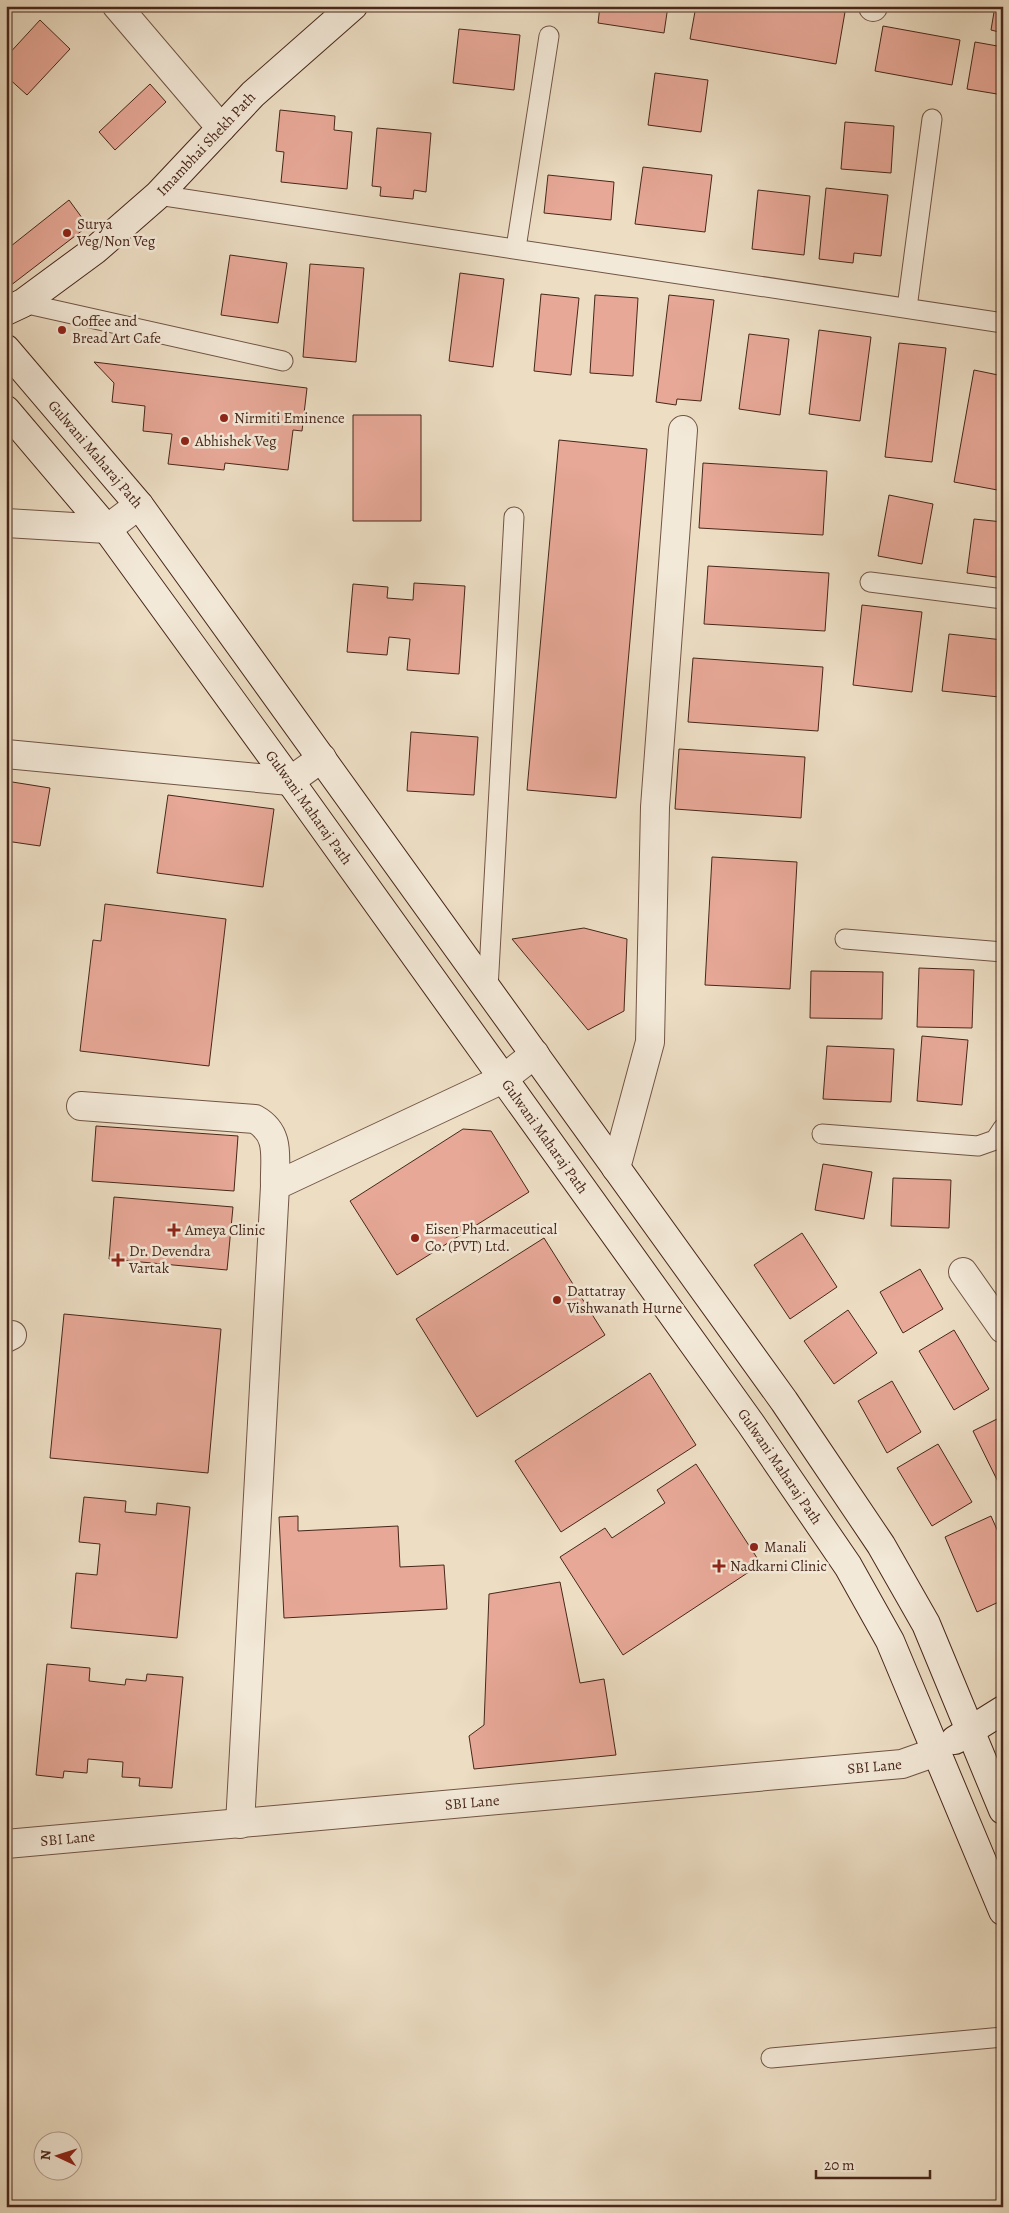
<svg xmlns="http://www.w3.org/2000/svg" width="1009" height="2213" font-family="Alegreya,serif">
	<rect width="100%" height="100%" fill="#ecddc3"/>
	<filter id="stains"><feTurbulence type="fractalNoise" baseFrequency=".004" numOctaves="4"/><feColorMatrix values="0 0 0 0 .2 0 0 0 0 .09 0 0 0 0 .02 0 0 0 .5 -.17"/></filter>
	<radialGradient id="worn" r=".72"><stop offset=".6" stop-color="#630" stop-opacity="0"/><stop offset="1" stop-color="#630" stop-opacity=".3"/></radialGradient>
	<path fill="#e7a897" stroke="#48271a" d="M600,6H668L664,33L598,23Z
		M696,6H813L845,12L836,64L690,39Z
		M995,6H1003V33L991,30Z
		M40,20L70,49L27,95L6,76V57Z
		M883,26L960,40L952,85L875,71Z
		M459,29L520,35L514,90L453,83Z
		M975,42L1003,47V95L967,89Z
		M655,73L708,80L701,132L648,125Z
		M150,84L166,102L115,150L99,132Z
		M280,110L335,116L334,130L352,132L347,189L281,182L284,152L276,151Z
		M845,122L894,126L891,173L841,169Z
		M377,128L431,133L426,192L414,190L413,199L380,196L381,187L372,186Z
		M643,167L712,175L705,232L635,224Z
		M548,175L614,182L611,220L544,213Z
		M826,188L888,195L881,256L854,253L853,263L819,259Z
		M758,190L810,196L804,255L752,249Z
		M69,200L88,226L6,289V250Z
		M230,255L287,263L278,323L221,315Z
		M310,264L364,268L356,362L303,357Z
		M460,273L504,279L493,367L449,361Z
		M541,294L579,298L571,375L534,371Z
		M595,295L638,298L633,376L590,373Z
		M669,295L714,300L701,401L677,399L676,405L656,402Z
		M819,330L871,337L860,421L809,414Z
		M749,334L789,339L780,415L739,409Z
		M899,343L946,348L932,462L885,457Z
		M94,362L307,388L302,431L293,430L288,470L225,463L224,470L168,464L172,434L143,431L145,406L112,402L114,383Z
		M974,370L1003,376V491L954,482Z
		M353,415H421V521H353Z
		M559,440L647,449L616,798L527,790Z
		M703,463L827,471L823,535L699,528Z
		M889,495L933,504L922,564L878,556Z
		M974,519L1003,522V578L967,573Z
		M708,566L829,573L825,631L704,624Z
		M414,583L465,586L459,674L407,670L410,639L389,637L387,655L347,652L353,584L388,587L387,598L413,600Z
		M862,605L922,612L912,692L853,685Z
		M949,634L1003,640V666L999,697L942,691Z
		M693,658L823,667L818,731L688,722Z
		M411,732L478,737L474,795L407,791Z
		M679,749L805,757L801,818L675,809Z
		M6,781L50,788L40,846L6,841Z
		M168,795L274,809L263,887L157,873Z
		M712,857L797,862L790,989L705,985Z
		M105,904L226,919L209,1066L80,1051L93,940L101,941Z
		M584,928L627,939L624,1011L588,1030L512,939Z
		M919,968L974,970L972,1028L917,1027Z
		M811,971L883,972L882,1019L810,1018Z
		M922,1036L968,1040L962,1105L917,1101Z
		M827,1046L894,1049L891,1102L823,1099Z
		M96,1126L238,1136L234,1191L92,1181Z
		M463,1129L491,1131L529,1192L397,1275L350,1201Z
		M823,1164L872,1172L864,1219L815,1210Z
		M893,1178L951,1180L949,1228L891,1226Z
		M114,1197L233,1207L227,1270L109,1259Z
		M802,1233L837,1287L790,1319L754,1265Z
		M544,1238L605,1335L477,1417L416,1319Z
		M920,1269L943,1309L903,1333L880,1292Z
		M848,1310L877,1353L834,1384L804,1341Z
		M64,1314L221,1329L208,1473L50,1458Z
		M954,1330L989,1389L954,1410L919,1351Z
		M650,1373L696,1445L561,1532L515,1461Z
		M892,1381L921,1432L887,1453L858,1401Z
		M1003,1416V1490H1002L973,1431Z
		M938,1444L972,1502L932,1526L897,1468Z
		M696,1464L761,1564L623,1655L560,1557L605,1528L612,1538L665,1503L657,1490Z
		M84,1497L126,1501L125,1512L156,1515L157,1503L190,1507L177,1638L71,1628L76,1573L97,1575L100,1544L79,1542Z
		M298,1516V1531L398,1526L400,1567L444,1565L447,1609L284,1618L279,1517Z
		M991,1516L1003,1543V1600L977,1612L945,1537Z
		M560,1582L580,1683L604,1679L616,1755L474,1769L469,1736L484,1725L489,1594Z
		M47,1664L90,1668L89,1681L125,1685L126,1679L146,1681L147,1674L183,1677L172,1788L139,1786L140,1778L122,1777L123,1762L88,1759L87,1773L64,1771L63,1778L36,1775Z"/>
	<g fill="none" stroke-linecap="round" stroke-linejoin="round">
		<g stroke="#715444" stroke-width="21">
			<path id="lane" d="M158,195L1003,323
				M516,248L549,36
				M23,303L283,361
				M907,308L932,119
				M870,582L1003,599
				M845,939L1003,952
				M488,989L514,517
				M822,1134L978,1146L995,1140L1003,1128
				M771,2058L1003,2037"/>
		</g>
		<g stroke="#715444" stroke-width="30">
			<g id="street">
				<path d="M117,6L221,128"/>
				<path d="M873,7V6"/>
				<path d="M6,523L107,529L139,505"/>
				<path d="M6,754L290,781L322,758"/>
				<path d="M81,1106L255,1119C282,1134 274,1159 275,1186"/>
				<path d="M616,1168L650,1042L655,807L683,430"/>
				<path d="M963,1272L1003,1329"/>
				<path d="M6,1338L12,1335"/>
				<path d="M240,1824L275,1186L503,1079L535,1054"/>
				<path id="s1" d="M6,1844L902,1764L936,1752"/>
			</g>
		</g>
		<g stroke="#48271a" stroke-width="30">
			<g id="secondary">
				<path id="s2" d="M6,311L23,303L95,250L158,195L253,94L353,6"/>
				<path id="s3" d="M6,349L139,505L784,1401L881,1545L926,1624L1003,1810"/>
				<path id="s4" d="M6,410L107,529L290,781L751,1424L848,1566L890,1641L1003,1911"/>
				<path d="M955,1740L1003,1710"/>
			</g>
		</g>
		<use href="#lane" stroke="#f3e9d8" stroke-width="19"/>
		<use href="#street" stroke="#f3e9d8" stroke-width="28"/>
		<use href="#secondary" stroke="#f3e9d8" stroke-width="28"/>
	</g>
	<g fill="#8f2418" stroke="#f3e9d8" stroke-width="2">
		<circle cx="67" cy="233" r="5"/>
		<circle cx="62" cy="330" r="5"/>
		<circle cx="224" cy="418" r="5"/>
		<circle cx="185" cy="441" r="5"/>
		<path d="M171.5 1222.5h5v5h5v5h-5v5h-5v-5h-5v-5h5z"/>
		<circle cx="415" cy="1238" r="5"/>
		<path d="M115.5 1252.5h5v5h5v5h-5v5h-5v-5h-5v-5h5z"/>
		<circle cx="557" cy="1300" r="5"/>
		<circle cx="754" cy="1547" r="5"/>
		<path d="M716.5 1558.5h5v5h5v5h-5v5h-5v-5h-5v-5h5z"/>
	</g>
	<g text-anchor="middle" stroke-width="5" stroke-linejoin="round" paint-order="stroke">
		<g font-size="15" fill="#48271a" stroke="#f3e9d8">
			<text dy="5" stroke="none"><textPath href="#s2" startOffset="262">Imambhai Shekh Path</textPath></text>
			<text dy="5" stroke="none"><textPath href="#s3" startOffset="138">Gulwani Maharaj Path</textPath></text>
			<text dy="5" stroke="none"><textPath href="#s4" startOffset="500">Gulwani Maharaj Path</textPath></text>
			<text dy="5" stroke="none"><textPath href="#s4" startOffset="905">Gulwani Maharaj Path</textPath></text>
			<text dy="5" stroke="none"><textPath href="#s4" startOffset="1310">Gulwani Maharaj Path</textPath></text>
			<text dy="5" stroke="none"><textPath href="#s1" startOffset="872">SBI Lane</textPath></text>
			<text dy="5" stroke="none"><textPath href="#s1" startOffset="468">SBI Lane</textPath></text>
			<text dy="5" stroke="none"><textPath href="#s1" startOffset="62">SBI Lane</textPath></text>
		</g>
		<g font-size="15" fill="#48271a" stroke="#f3e9d8" text-anchor="start">
			<text x="77" y="229">Surya<tspan x="77" dy="17">Veg/Non Veg</tspan></text>
			<text x="72" y="326">Coffee and<tspan x="72" dy="17">Bread Art Cafe</tspan></text>
			<text x="234" y="423">Nirmiti Eminence</text>
			<text x="195" y="446">Abhishek Veg</text>
			<text x="425" y="1234">Eisen Pharmaceutical<tspan x="425" dy="17">Co. (PVT) Ltd.</tspan></text>
			<text x="185" y="1235">Ameya Clinic</text>
			<text x="129" y="1256">Dr. Devendra<tspan x="129" dy="17">Vartak</tspan></text>
			<text x="567" y="1296">Dattatray<tspan x="567" dy="17">Vishwanath Hurne</tspan></text>
			<text x="764" y="1552">Manali</text>
			<text x="730" y="1571">Nadkarni Clinic</text>
		</g>
	</g>
	<rect width="1009" height="2213" fill="none" stroke="#ecddc3" stroke-width="25"/>
	<rect x="8" y="8" width="994" height="2198" fill="none" stroke="#48271a" stroke-width="2.5"/>
	<rect x="12" y="12" width="984" height="2188" fill="none" stroke="#48271a"/>
	<g transform="translate(58 2156) rotate(274)"><circle r="24" fill="#f3e9d8" stroke="#af9b8c"/>
	<path d="M0-4L9 19L0 12L-9 19Z" fill="#8f2418"/>
	<text y="-8" font-size="14" font-weight="bold" text-anchor="middle" fill="#48271a">N</text>
	</g>
	<path d="M816 2170v8h114v-8" fill="none" stroke="#48271a" stroke-width="2.5"/>
	<text x="824" y="2170" font-size="15" fill="#48271a" stroke="#f3e9d8" stroke-width="4" paint-order="stroke">20 m</text>
	<rect width="100%" height="100%" filter="url(#stains)"/>
	<rect width="100%" height="100%" fill="url(#worn)"/>
</svg>
